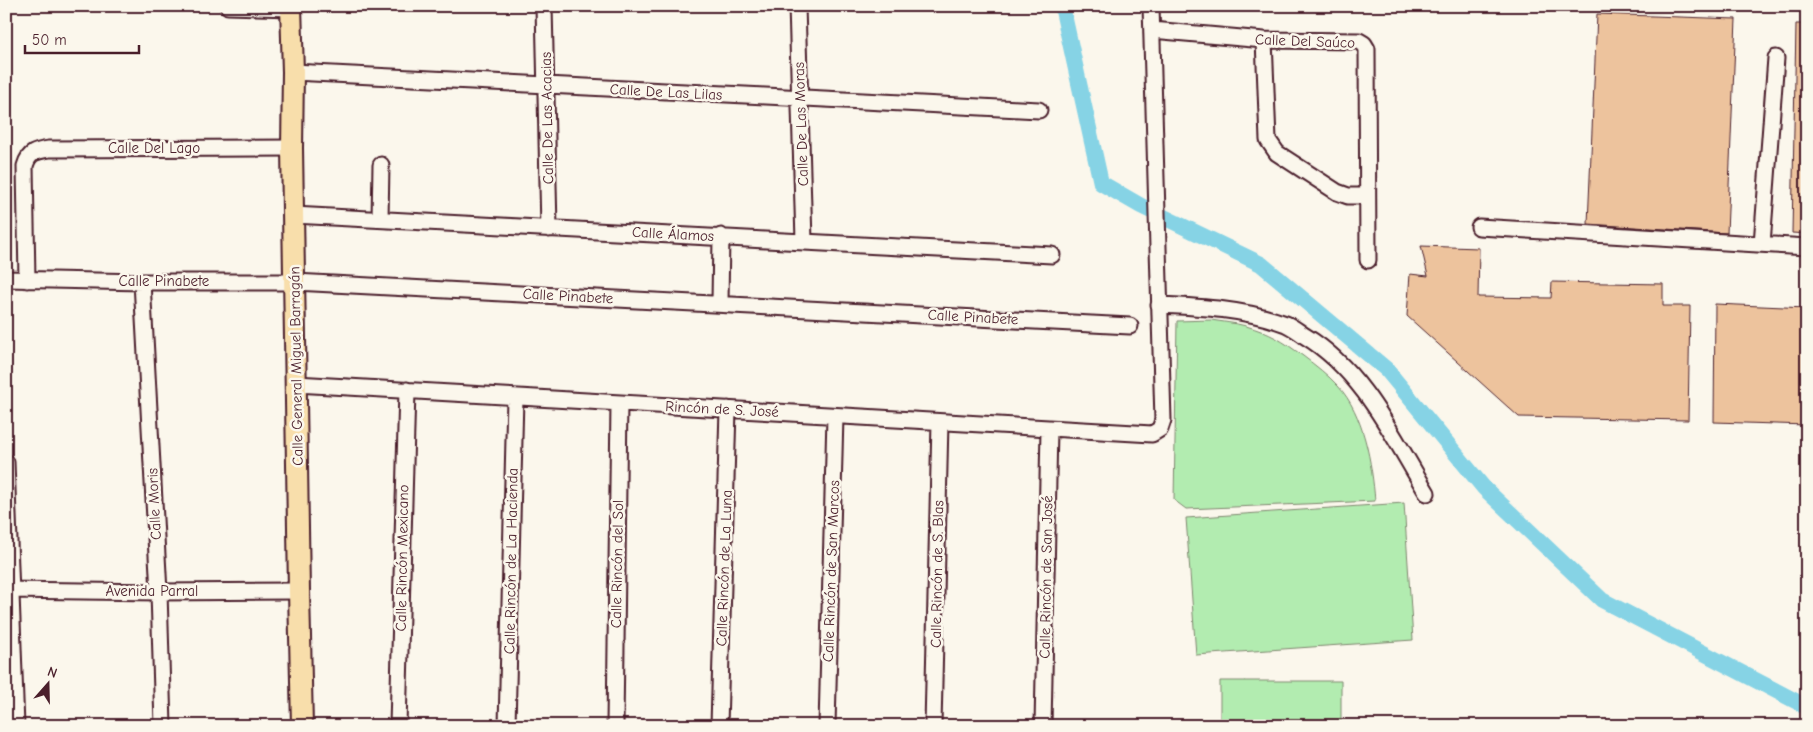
<svg xmlns="http://www.w3.org/2000/svg" width="1813" height="732" font-family="'Comic Neue',sans-serif">
	<rect width="100%" height="100%" fill="#fbf7ec"/>
	<filter id="ink" filterUnits="userSpaceOnUse"><feTurbulence type="fractalNoise" baseFrequency=".02" numOctaves="2"/><feDisplacementMap in="SourceGraphic" scale="10" xChannelSelector="R" yChannelSelector="G"/><feConvolveMatrix kernelMatrix="1 2 1 2 8 2 1 2 1" color-interpolation-filters="sRGB"/></filter>
	<g filter="url(#ink)">
		<path fill="#b2ecb0" stroke="#7e866e" d="M1211,320C1223,322 1235,323 1246,326C1270,333 1283,341 1303,356C1315,365 1328,375 1338,386C1364,414 1372,464 1375,501L1186,509L1174,500L1177,321Z
			M1404,503L1413,640L1196,655L1186,518Z
			M1220,681H1341V726H1220Z"/>
		<g fill="none" stroke-linecap="round" stroke-linejoin="round">
			<path stroke="#86d3e5" stroke-width="16" d="M1062,6L1101,183L1141,206L1261,264L1386,369L1484,488L1602,600L1807,707"/>
		</g>
		<path fill="#edc39d" stroke="#4a1f2b" d="M1597,14L1736,19L1727,233L1588,224Z
			M1796,24H1807V234L1792,233Z
			M1421,246L1479,248L1478,297L1551,298L1552,282L1663,284V306H1690L1688,420L1519,417L1407,316L1410,274L1428,276Z
			M1715,304L1807,308V425L1714,422Z"/>
		<g fill="none" stroke-linecap="round" stroke-linejoin="round">
			<g stroke="#4a1f2b" stroke-width="19">
				<path id="minor" d="M228,6L291,8
					M544,6L549,229
					M797,6L804,241
					M1152,30L1264,40L1359,41L1364,44L1367,49L1368,260
					M1264,40L1268,140L1277,153L1337,192L1348,196H1367
					M293,72L1039,110
					M293,215L1052,255
					M380,219L381,165
					M1479,227L1807,247
					M1762,244L1776,58
					M6,279L142,282H295L1130,326
					M27,280L25,166C29,152 36,151 49,149L292,148
					M142,282L159,592L163,726
					M720,303L721,236
					M1159,305C1202,307 1245,309 1286,324C1293,327 1299,332 1305,336C1363,371 1393,437 1427,493
					M296,384L1152,434L1160,429L1163,420L1151,6
					M6,462L16,726
					M6,590L159,592L299,591
					M398,726L407,390
					M507,726L515,397
					M615,726L619,403
					M719,726L728,409
					M827,726L835,416
					M933,726L940,422
					M1043,726L1049,429"/>
			</g>
			<g stroke="#4a1f2b" stroke-width="24">
				<path id="major" d="M291,6L293,72L292,148L299,591L302,726"/>
			</g>
			<use href="#minor" stroke="#fbf7ec" stroke-width="15"/>
			<use href="#major" stroke="#f8deab" stroke-width="20"/>
		</g>
	</g>
	<g text-anchor="middle" stroke-width="5" stroke-linejoin="round" paint-order="stroke">
		<g font-size="15" fill="#4a1f2b" stroke="#fbf7ec">
			<text transform="translate(1305 41) rotate(2)" y="5">Calle Del Saúco</text>
			<text transform="translate(666 92) rotate(3)" y="5">Calle De Las Lilas</text>
			<text transform="translate(547 118) rotate(-91)" y="5">Calle De Las Acacias</text>
			<text transform="translate(801 124) rotate(-92)" y="5">Calle De Las Moras</text>
			<text x="154" y="153">Calle Del Lago</text>
			<text transform="translate(673 234) rotate(3)" y="5">Calle Álamos</text>
			<text x="164" y="286">Calle Pinabete</text>
			<text transform="translate(568 296) rotate(3)" y="5">Calle Pinabete</text>
			<text transform="translate(973 317) rotate(3)" y="5">Calle Pinabete</text>
			<text transform="translate(296 366) rotate(-91)" y="5">Calle General Miguel Barragán</text>
			<text transform="translate(722 409) rotate(3)" y="5">Rincón de S. José</text>
			<text transform="translate(154 504) rotate(-93)" y="5">Calle Moris</text>
			<text transform="translate(402 558) rotate(-89)" y="5">Calle Rincón Mexicano</text>
			<text transform="translate(511 561) rotate(-89)" y="5">Calle Rincón de La Hacienda</text>
			<text transform="translate(617 564) rotate(-89)" y="5">Calle Rincón del Sol</text>
			<text transform="translate(724 568) rotate(-88)" y="5">Calle Rincón de La Luna</text>
			<text transform="translate(831 571) rotate(-88)" y="5">Calle Rincón de San Marcos</text>
			<text transform="translate(937 574) rotate(-89)" y="5">Calle Rincón de S. Blas</text>
			<text transform="translate(1046 577) rotate(-89)" y="5">Calle Rincón de San José</text>
			<text x="152" y="596">Avenida Parral</text>
		</g>
	</g>
	<rect width="1813" height="732" fill="none" stroke="#fbf7ec" stroke-width="25"/>
	<rect x="12" y="12" width="1788" height="707" fill="none" stroke="#4a1f2b" stroke-width="2" filter="url(#ink)"/>
	<g transform="translate(48 684) rotate(20)" stroke="#fbf7ec" stroke-width="4" paint-order="stroke">
	<path d="M0-4L9 19L0 12L-9 19Z" fill="#4a1f2b"/>
	<text y="-8" font-size="14" font-weight="bold" text-anchor="middle" fill="#4a1f2b">N</text>
	</g>
	<path d="M25 45v8h114v-8" fill="none" stroke="#4a1f2b" stroke-width="2.5"/>
	<text x="32" y="45" font-size="15" fill="#4a1f2b" stroke="#fbf7ec" stroke-width="4" paint-order="stroke">50 m</text>
</svg>
